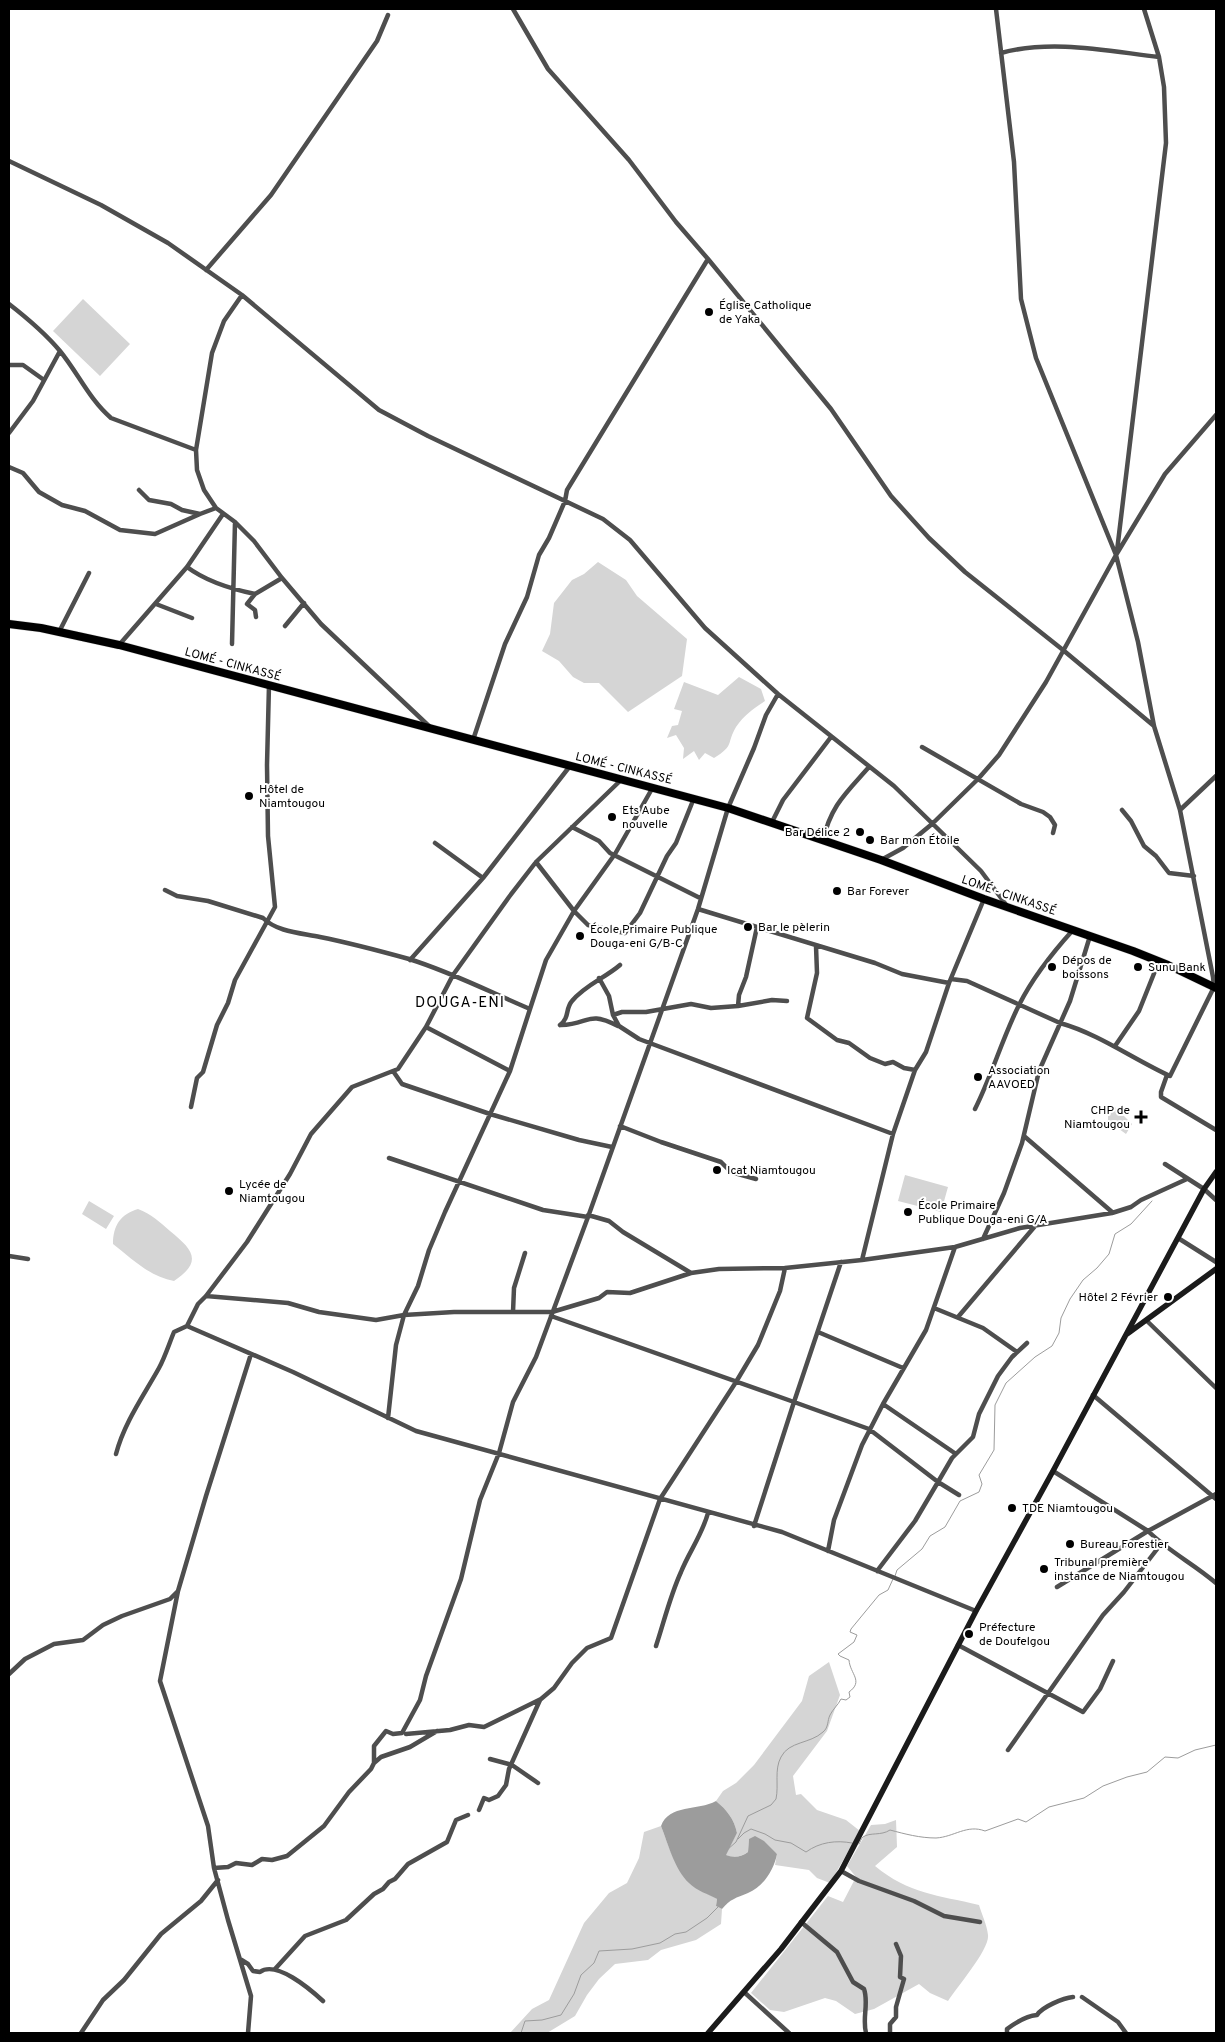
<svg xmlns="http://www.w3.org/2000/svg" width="1225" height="2042" font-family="Overpass,sans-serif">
	<rect width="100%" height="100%" fill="#fff"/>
	<path fill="#d5d5d5" d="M83,299L130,344L100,376L53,331Z
		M598,562L626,580L637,596L687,639L682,676L628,712L599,683H584L573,677L559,661L542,651L550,634L554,603L572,580L584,574Z
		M739,677L761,689L765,701C753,709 744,715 736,727C726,744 735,745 714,758L705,753L699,760L694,751L683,759L684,748L676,735L667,738L672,726L678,725L682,711L674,709L684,682L718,695Z
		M1114,1106L1132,1124L1126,1134L1108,1121V1116Z
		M905,1175L948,1187L941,1212L898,1201Z
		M89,1201L114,1216L106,1229L82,1214Z
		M138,1209C151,1214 160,1222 170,1231C192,1249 204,1261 174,1281C150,1277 131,1258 113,1244C113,1225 121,1214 138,1209Z
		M829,1662L840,1695L827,1731L793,1776L796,1795L801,1794L817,1810L846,1820L860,1831L830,1883L817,1878L809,1870L775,1865L777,1854L749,1839L748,1852C741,1857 733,1858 725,1855L737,1833C734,1819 727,1810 716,1801L723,1791L736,1783L754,1765L802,1701L809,1676Z
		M896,1820L897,1847L875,1866C909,1894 938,1895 979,1905C982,1915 987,1925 988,1935C990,1949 957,1987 948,2001L930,1993L919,1984L874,2009L855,2014L836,2001L825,1998L784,2012L770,2010L751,1993L828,1896L843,1902L856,1877L847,1866L871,1825L885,1824Z
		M661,1826C675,1864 680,1880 717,1899L716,1906L722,1909L721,1924L696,1940L661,1950L648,1960L615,1964L599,1979L587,1995L575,2016L547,2033H510L532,2009L549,2000L584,1923L609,1893L627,1883L639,1858L644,1832Z"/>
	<path fill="#9c9c9c" d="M716,1801C727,1810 734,1819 737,1833L726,1855C733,1858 742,1857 748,1852L749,1839L755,1836L764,1841L777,1854C774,1870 763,1887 748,1893C736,1898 730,1899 722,1909L716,1906L717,1899C708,1894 697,1891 689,1883C675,1870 668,1844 661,1826C669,1804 698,1811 716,1801Z"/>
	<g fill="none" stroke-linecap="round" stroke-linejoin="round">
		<path stroke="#9c9c9c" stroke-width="1" d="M895,1576L897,1570L922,1549L930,1536L945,1527L960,1501L979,1492L982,1484L979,1475L994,1450L995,1405L1006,1383L1035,1357L1052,1346L1059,1333L1061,1318L1070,1299L1083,1280L1097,1268L1109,1254L1115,1234L1131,1224L1152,1201
			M738,1839L744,1833L751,1829L765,1834L775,1840L791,1843L806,1852C820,1842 836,1840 852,1843
			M859,1844C860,1842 861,1839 863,1837C870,1832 881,1836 890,1830C905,1834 920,1838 936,1838C954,1837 967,1824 985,1831L1018,1819L1026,1822L1049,1807L1084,1798L1103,1786L1127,1777L1147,1772L1165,1757L1178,1758L1195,1750L1216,1745
			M727,1850L736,1842L748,1816L771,1805L776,1799C779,1785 774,1770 781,1757C789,1741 810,1744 823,1732C829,1727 827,1721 830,1715C833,1709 838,1705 841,1699L846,1700L850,1697L849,1692C864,1681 850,1674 849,1660L840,1656L838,1654L854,1642L857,1635L850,1632L851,1629L879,1595L888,1590L893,1579
			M521,2033L525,2021L542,2020L561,2015L574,1994L581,1975L594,1963L599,1951L632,1949L660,1943L675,1934L686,1932L707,1918L718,1907"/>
		<g stroke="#dbdbdb" stroke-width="9">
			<path id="highway" d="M9,624L41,628L119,645L728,808L881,860L984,899L1133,951L1168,965L1216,988"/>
		</g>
		<path stroke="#4e4e4e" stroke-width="4.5" d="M513,9L548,69L629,160L676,222L708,259L831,409L891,496L929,538L965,572L1063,650L1154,726
			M1001,53C1052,39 1107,51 1159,57
			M9,161L101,205L168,243L242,295L379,410L428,436L603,519L630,540L705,628L778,694L894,786L981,871L1007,906
			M206,270L271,195L377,41L388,15
			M9,304C27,318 45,333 60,351C78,373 89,399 111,418L196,450L197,470L204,490L216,508L235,522L254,541L282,578L321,624L431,728
			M9,365H23L44,380
			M9,433L33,401L60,351
			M196,450L212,353L224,321L242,295
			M9,467L23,473L39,492L62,505L85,511L120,530L155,534L200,514
			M139,490L149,500L171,504L182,510L200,514L216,508
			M1117,551L1166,143L1164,87L1159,57L1144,9
			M187,567C207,582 231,589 255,594
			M156,604L192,618
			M256,617L255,610L247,604L255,594L282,578
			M285,626L304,603
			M59,632L89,573
			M232,644L235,522
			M119,645L187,567L223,514
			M473,740L505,644L527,597L539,555L549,538L565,501L567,490L708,259
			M922,747L1021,804L1043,812L1050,817L1055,825L1053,833
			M1122,810L1131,821L1144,846L1156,856L1169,873L1194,876
			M1180,810L1216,776
			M772,822L783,800L831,737
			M572,827L599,841L610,853L700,898
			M823,841C830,806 847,792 869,767
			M435,843L483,878
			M881,860L903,848L932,824L978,779L999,755L1046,682L1116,555L1165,474L1216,415
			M536,862L574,911L588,925L625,933L640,913L667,856L676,843L694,798
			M165,890L177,896L208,901L263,918C277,932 301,933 320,937C350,943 380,951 409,959C451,972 490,992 530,1009L546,960L574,911L615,854L653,787
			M698,909L875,963L902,974L949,983
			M816,946L817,973L807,1018L837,1040L849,1043L870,1058L885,1064L893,1062L904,1068L915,1070
			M410,960L483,878L570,766
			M599,978L609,996L613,1015L619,1026L639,1039L893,1134
			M951,979L967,981L1060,1023C1099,1034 1133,1059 1170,1076L1214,987L1213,977L1180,810L1154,726L1138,642L1116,555L1036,358L1021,299L1014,162L996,9
			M738,1006L739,995L746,977L757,927
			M613,1015L622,1012H646L691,1004L711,1008L738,1006L772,1000L787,1001
			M560,1025C570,1017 565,1009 572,1001C585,985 605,978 620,965
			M561,1025C590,1024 587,1010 618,1026
			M426,1027L510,1071
			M1115,1046L1139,1011L1159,961
			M393,1071L402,1084L490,1114L579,1140L612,1147
			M1167,1075L1161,1092V1097L1216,1130
			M191,1107L197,1078L203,1072L217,1025L228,1003L235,980L275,907L268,836L267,765L269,685
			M975,1109C992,1075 1002,1039 1019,1005C1032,979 1054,951 1073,930
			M620,1126L661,1142L721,1162L731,1172L756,1179
			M1024,1136L1112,1212
			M389,1158L543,1210L588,1217
			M1165,1164L1204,1189L1216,1200
			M588,1215L609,1221L623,1232L691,1273
			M1178,1238L1216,1262
			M983,1239L1004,1193L1022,1143L1039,1071L1070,1001L1090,936
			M9,1256L28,1259
			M862,1260L893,1134L915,1070L926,1052L949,983L984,899
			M206,1296L288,1303L319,1312L376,1320L404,1315L454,1312H552L599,1298L607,1292L630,1293L691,1273L719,1269L785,1268L862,1260L955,1247L1020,1228L1112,1213L1131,1207L1141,1200L1187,1179
			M934,1308L983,1328L1017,1352
			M513,1312L514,1288L525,1253
			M551,1316L794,1402L841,1262
			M958,1317L1036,1225
			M1147,1321L1216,1388
			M187,1326L198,1304L206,1296L247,1242L290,1174L311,1134L352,1087L398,1069L426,1027L453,975L509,897L536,862L621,780
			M818,1332L903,1368
			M1093,1395L1216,1499
			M883,1404L956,1454
			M388,1418L396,1345L404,1315L418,1286L429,1250L445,1212L510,1071L530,1009
			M116,1454C124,1423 144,1395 159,1368C165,1357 169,1344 174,1332L187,1326L293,1372L416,1431L782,1532L976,1611
			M1053,1471L1148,1531C1168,1551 1194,1564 1216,1583
			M959,1495L938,1482L952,1458L973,1437L979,1414L998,1376L1012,1357L1027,1343
			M754,1526L794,1402L869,1429L938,1482L915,1521L877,1571
			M828,1551L834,1520L862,1445L883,1404L926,1330L955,1247
			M1057,1587L1148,1531L1216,1494
			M958,1645L1083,1712L1100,1689L1113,1661
			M656,1646C664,1622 670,1596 681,1572C689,1552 702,1535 708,1513
			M9,1674L25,1659L54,1644L83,1640L103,1625L122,1616L170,1599L177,1592
			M406,1734L450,1730L469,1725L484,1727L541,1699L554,1688L572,1663L587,1648L611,1638L660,1499L736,1382L758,1345L780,1291L785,1268
			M1008,1750L1103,1615L1124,1592L1161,1544
			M490,1759L512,1765L538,1783
			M374,1763L381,1757L410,1747L437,1731
			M479,1810L484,1798L489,1800L498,1796L506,1785L509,1769L540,1700
			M214,1868L228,1867L236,1863L252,1865L262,1859L272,1860L287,1856L324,1826L349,1792L371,1769L374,1763V1746L386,1731L393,1734L402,1733L420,1700L426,1676L461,1579L480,1500L499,1453L513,1402L536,1357L588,1217L698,909L728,808L754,748L766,715L778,694
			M841,1871L859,1881L914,1901L944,1916L980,1922
			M801,1922L837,1952L853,1982L864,1989C869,2003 862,2018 866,2033
			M240,1959L248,1964L253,1971L260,1972C276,1960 310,1989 323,2001
			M275,1969L305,1936L346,1920L374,1894L383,1889L389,1882L395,1879L408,1864L447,1842L456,1820L468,1815
			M744,1992L789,2033
			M1082,1997L1118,2022L1126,2033
			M81,2033L103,2000L124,1980L161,1934L201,1901L218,1880
			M248,2033L251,1996L228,1920L214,1868L208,1826L160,1681L178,1591L206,1496L251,1354
			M890,2033V2024L896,2017V2007L904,1979L900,1977L901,1956L896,1944
			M1007,2033V2029C1015,2023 1026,2016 1037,2015C1042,2007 1063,1998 1073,1997"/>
		<path stroke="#1b1b1b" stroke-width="5.5" d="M1127,1334L1216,1269
			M708,2033L781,1949L841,1871L976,1611L1053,1471L1204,1189L1216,1172"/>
		<use href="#highway" stroke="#000" stroke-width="8"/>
	</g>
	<g fill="#000" stroke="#fff" stroke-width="2">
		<circle cx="709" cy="312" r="5"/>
		<circle cx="249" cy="796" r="5"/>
		<circle cx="612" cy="817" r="5"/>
		<circle cx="860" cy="832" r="5"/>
		<circle cx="870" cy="840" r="5"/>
		<circle cx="837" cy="891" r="5"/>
		<circle cx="748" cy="927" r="5"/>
		<circle cx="580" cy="936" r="5"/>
		<circle cx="1052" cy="967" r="5"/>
		<circle cx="1138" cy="967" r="5"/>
		<circle cx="978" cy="1077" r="5"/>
		<path d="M1138.5 1109.5h5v5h5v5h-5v5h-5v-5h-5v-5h5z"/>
		<circle cx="717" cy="1170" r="5"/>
		<circle cx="229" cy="1191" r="5"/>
		<circle cx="908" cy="1212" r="5"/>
		<circle cx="1168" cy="1297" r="5"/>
		<circle cx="1012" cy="1508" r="5"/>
		<circle cx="1070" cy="1544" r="5"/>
		<circle cx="1044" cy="1569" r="5"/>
		<circle cx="969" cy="1634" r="5"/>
	</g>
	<g text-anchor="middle" stroke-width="4" stroke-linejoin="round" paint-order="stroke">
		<g font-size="12" fill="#000" stroke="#fff" text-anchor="start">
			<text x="719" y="309">Église Catholique<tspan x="719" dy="14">de Yaka</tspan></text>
			<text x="259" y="793">Hôtel de<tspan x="259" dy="14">Niamtougou</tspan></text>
			<text x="622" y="814">Ets Aube<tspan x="622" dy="14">nouvelle</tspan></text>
			<text x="850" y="836" text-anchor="end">Bar Délice 2</text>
			<text x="880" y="844">Bar mon Étoile</text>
			<text x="847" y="895">Bar Forever</text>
			<text x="758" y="931">Bar le pèlerin</text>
			<text x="590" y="933">École Primaire Publique<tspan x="590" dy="14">Douga-eni G/B-C</tspan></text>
			<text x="1062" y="964">Dépos de<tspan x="1062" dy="14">boissons</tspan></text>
			<text x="1148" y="971">Sunu Bank</text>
			<text x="988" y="1074">Association<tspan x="988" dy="14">AAVOED</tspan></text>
			<text x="1130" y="1114" text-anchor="end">CHP de<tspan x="1130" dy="14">Niamtougou</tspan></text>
			<text x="727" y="1174">Icat Niamtougou</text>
			<text x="239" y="1188">Lycée de<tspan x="239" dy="14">Niamtougou</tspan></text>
			<text x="918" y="1209">École Primaire<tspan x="918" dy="14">Publique Douga-eni G/A</tspan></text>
			<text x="1158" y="1301" text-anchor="end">Hôtel 2 Février</text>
			<text x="1022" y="1512">TDE Niamtougou</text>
			<text x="1080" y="1548">Bureau Forestier</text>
			<text x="1054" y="1566">Tribunal première<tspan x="1054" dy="14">instance de Niamtougou</tspan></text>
			<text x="979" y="1631">Préfecture<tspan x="979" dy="14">de Doufelgou</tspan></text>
		</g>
		<g font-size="12" fill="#000" stroke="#fff">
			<text transform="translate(233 664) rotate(15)" y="4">LOMÉ - CINKASSÉ</text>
			<text transform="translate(624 768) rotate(14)" y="4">LOMÉ - CINKASSÉ</text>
			<text transform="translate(1009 895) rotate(19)" y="4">LOMÉ - CINKASSÉ</text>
		</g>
		<g font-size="15" letter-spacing="1" fill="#000" stroke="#fff">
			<text x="460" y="1007">DOUGA-ENI</text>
		</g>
	</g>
	<rect width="1225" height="2042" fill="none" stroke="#000000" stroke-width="20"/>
</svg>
